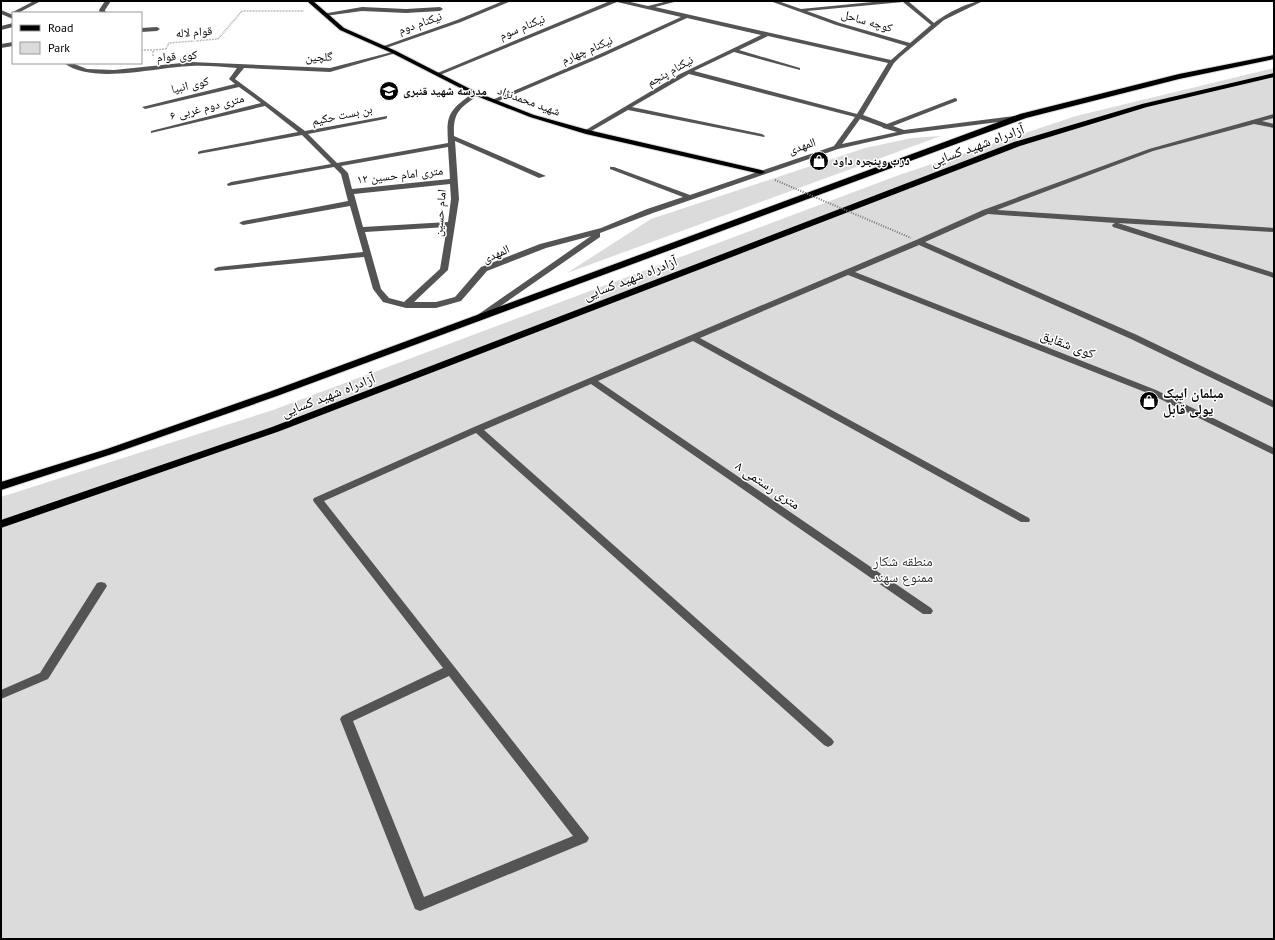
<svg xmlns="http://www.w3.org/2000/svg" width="1275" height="940" font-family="'PT Sans','Noto Naskh Arabic',sans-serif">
	<rect width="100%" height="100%" fill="#fff"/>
	<path fill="#dbdbdb" d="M1274,68V939H1V497L273,410L899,175L1076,116Z
		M941,136L567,273L651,219L865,148L912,138Z"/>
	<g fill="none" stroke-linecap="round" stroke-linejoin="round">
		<g stroke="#dbdbdb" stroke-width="2">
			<path id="major" d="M307,1H313L344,28L396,51L478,93L534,115L588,130L761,170L765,172L761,174L586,134L530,117L474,95L392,53L340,30Z"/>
		</g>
		<g stroke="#dbdbdb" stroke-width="2">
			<path id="highway" d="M1274,55V59L1179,79L1026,118L277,396L115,453L1,490V482L107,449L269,392L1020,114L1179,74Z
				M1274,73V77L1147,107L1020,146L280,431L1,528V520L272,427L1014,142L1142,104Z"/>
		</g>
		<path stroke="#767676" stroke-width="1.5" stroke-dasharray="0.5 1" stroke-linecap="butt" d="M141,50H153
			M153,56V50L166,49L169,43L218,39L242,11H304"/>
		<path fill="#545454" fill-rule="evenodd" d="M34,1H41L18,13H13V14L11,13Z
			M105,1H111L105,10L106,13H100L99,10Z
			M503,1H511L461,22L386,48L381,47L457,20Z
			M610,1H626L648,6L668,1H678L655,7L891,60L907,46L836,25L770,1H778L801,9L883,1H908L934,23C945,14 970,1 983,1L944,20L900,57L894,63L863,115L887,124L955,98L957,99V101L893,126L904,130L1021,115L1024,117L1021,119L904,134L838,149L653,213L600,233V237L479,321L475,318L476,316L591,236L546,248L487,271L461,301L436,308H406L383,302L373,289L364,257L215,271L214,269L218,267L363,252L350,206L243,225L239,223L243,221L348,201L341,174L334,167L228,186L227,184L231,182L331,164L302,135L198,154V152L200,151L298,132L265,106L151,133V131L261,103L239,87L145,109L142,107L235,84L229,79L237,68C222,67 206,65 191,66C157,67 92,85 64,63H72L87,69L114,70L191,62L330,68L396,51V53L330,72L244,68L235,79L305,131L387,116V118L385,119L308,134L337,163L448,143C447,121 446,113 465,99C469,96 473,92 478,93V95C460,109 453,111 454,136L546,176L539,178L455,141L459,199L448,270L414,302H436L455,297L481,267L540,244L601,228L647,209L683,197L610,169V167H614L690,195L834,146L855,117L689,74L632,107L762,134L765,136L764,137L628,110L588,133H584V131L680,74L761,35L687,18L604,56L496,102H492V100L600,54L681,17L617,2L440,75L435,74ZM903,2L931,25L910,43L840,23L807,11ZM768,36L888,63L857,114L694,71L734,52L800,70V68L739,50ZM860,119L882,127L883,128L897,132L842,144ZM448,147L450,179L352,189L348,173L341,166ZM450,184L451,199L448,222L363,227L354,194ZM447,227L440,269L404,302L389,298L381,289L365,232Z
			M362,7L406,9L440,7L443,9L440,11L406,13L362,11L325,16L322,14Z
			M1,10L13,15V19L1,14Z
			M13,23V27L1,30V26Z
			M141,28L157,27L160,29L157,31L141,32Z
			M13,42V46L1,48V44Z
			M1274,114V118L1262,121L1274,124V128L1254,124L1153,151L997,210L1274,228V232L1118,223L1274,273V278L1113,227L1112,225L1115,223L988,214L925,242L1137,335L1274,401V408L1131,339L919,245L855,272L1156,390L1274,448V455L1150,394L848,275L700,338L1029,518L1030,520L1029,522H1021L693,341L598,381L931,608L933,611L931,614H923L591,384L484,430L832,739L834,742L832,745L828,747L824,745L476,433L324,501L589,838L587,842L425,909L420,911L415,909L340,719L342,716L443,668L314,502L313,500L314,498L474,427L916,240L983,210L1149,149ZM449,676L573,836L424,897L353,721Z
			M101,582L105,583L107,586L48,679L1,699V690L40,673L97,583Z"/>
		<use href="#major" fill="#000" fill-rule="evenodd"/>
		<use href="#highway" fill="#000" fill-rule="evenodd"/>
		<path stroke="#767676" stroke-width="2" stroke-dasharray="1 1.5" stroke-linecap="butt" d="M775,180L911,238"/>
	</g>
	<defs>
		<g id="school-disc" transform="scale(1)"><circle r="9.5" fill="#000" stroke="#fff"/><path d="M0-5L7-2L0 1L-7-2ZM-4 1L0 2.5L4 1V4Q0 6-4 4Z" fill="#fff"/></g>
		<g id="shop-disc" transform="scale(1)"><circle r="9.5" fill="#000" stroke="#fff"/><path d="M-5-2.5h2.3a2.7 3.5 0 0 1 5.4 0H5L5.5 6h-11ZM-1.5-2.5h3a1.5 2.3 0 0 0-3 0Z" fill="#fff"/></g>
	</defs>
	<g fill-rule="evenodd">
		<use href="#school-disc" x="389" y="91"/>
		<use href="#shop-disc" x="819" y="161"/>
		<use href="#shop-disc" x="1149" y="401"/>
	</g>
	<g text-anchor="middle" stroke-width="3" stroke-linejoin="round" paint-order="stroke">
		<g font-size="12" fill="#000" stroke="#fff">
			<text transform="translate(867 21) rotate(16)" y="4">کوچه ساحل</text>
			<text transform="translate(420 23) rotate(-19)" y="4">نیکنام دوم</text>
			<text transform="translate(522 27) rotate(-22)" y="4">نیکنام سوم</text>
			<text transform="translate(194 32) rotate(-4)" y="4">قوام لاله</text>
			<text transform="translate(587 50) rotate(-23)" y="4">نیکنام چهارم</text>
			<text transform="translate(177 56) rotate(-4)" y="4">کوی قوام</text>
			<text transform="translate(319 57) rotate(-2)" y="4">گلچین</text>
			<text transform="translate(670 71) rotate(-29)" y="4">نیکنام پنجم</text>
			<text transform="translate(190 85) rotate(-13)" y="4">کوی انبیا</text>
			<text transform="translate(529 101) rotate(20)" y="4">شهید محمدنژاد</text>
			<text transform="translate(207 107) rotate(-14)" y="4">۶ متری دوم غربی</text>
			<text transform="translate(342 115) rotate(-12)" y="4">بن بست حکیم</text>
			<text transform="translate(802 146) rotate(-19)" y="4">المهدی</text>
			<text transform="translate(400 175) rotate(-6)" y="4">۱۲ متری امام حسین</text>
			<text transform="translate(440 213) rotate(-85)" y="4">امام حسین</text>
			<text transform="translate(496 254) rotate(-24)" y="4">المهدی</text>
		</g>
		<g font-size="12" font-weight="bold" fill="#000" stroke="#fff" text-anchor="start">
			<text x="403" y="95">مدرسه شهید قنبری</text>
			<text x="833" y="165">درب وپنجره داود</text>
		</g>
		<g font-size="14" fill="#000" stroke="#fff">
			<text transform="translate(977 145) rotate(-20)" y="5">آزادراه شهید کسایی</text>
			<text transform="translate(630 278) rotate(-21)" y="5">آزادراه شهید کسایی</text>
			<text transform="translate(1068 344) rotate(21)" y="5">کوی شقایق</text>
			<text transform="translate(328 395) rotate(-21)" y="5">آزادراه شهید کسایی</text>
			<text transform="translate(768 485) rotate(34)" y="5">۸ متری رستمی</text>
		</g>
		<g font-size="14" font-weight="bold" fill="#000" stroke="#fff" text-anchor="start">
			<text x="1163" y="398">مبلمان ایپک<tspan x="1163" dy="16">یولی قابل</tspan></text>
		</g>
		<g font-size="14" fill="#323232" stroke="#fff">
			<text x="903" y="566">منطقه شکار<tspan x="903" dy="16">ممنوع سهند</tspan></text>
		</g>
	</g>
	<rect width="1275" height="940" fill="none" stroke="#000000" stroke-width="4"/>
	<rect x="12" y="12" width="130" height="52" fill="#ffffff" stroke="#999999"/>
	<rect x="20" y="25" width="20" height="6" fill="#000000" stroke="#999999"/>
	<text x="48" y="32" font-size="12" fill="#000000">Road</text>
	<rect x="20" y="42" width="20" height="12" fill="#dbdbdb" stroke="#999999"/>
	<text x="48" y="52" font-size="12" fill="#000000">Park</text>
</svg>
